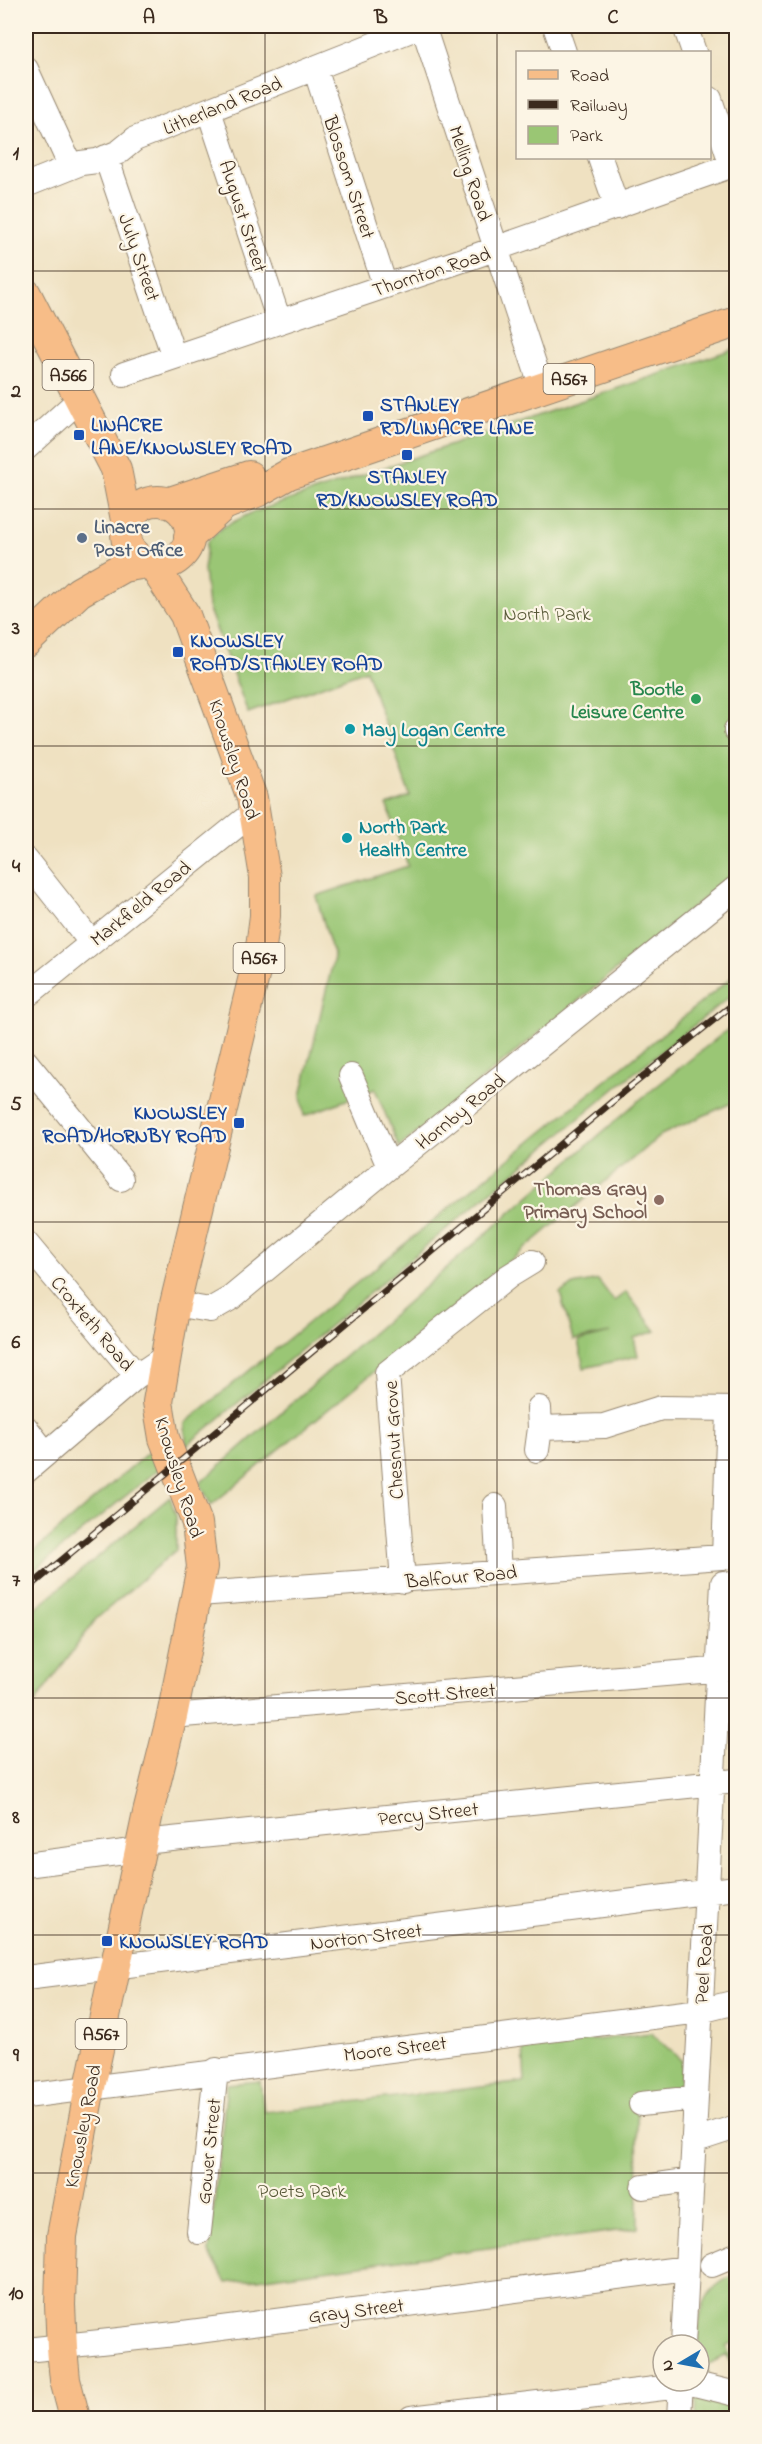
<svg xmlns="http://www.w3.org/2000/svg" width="762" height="2444" font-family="'Indie Flower',sans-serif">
	<rect width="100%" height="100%" fill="#fcf5e5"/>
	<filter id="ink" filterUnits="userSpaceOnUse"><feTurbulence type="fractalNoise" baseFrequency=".0167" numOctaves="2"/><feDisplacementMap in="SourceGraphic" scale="12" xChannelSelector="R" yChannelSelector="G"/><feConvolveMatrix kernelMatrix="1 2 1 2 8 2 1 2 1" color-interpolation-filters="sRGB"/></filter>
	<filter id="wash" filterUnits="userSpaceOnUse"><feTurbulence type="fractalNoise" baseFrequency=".008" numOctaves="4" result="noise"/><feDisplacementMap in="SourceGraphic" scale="24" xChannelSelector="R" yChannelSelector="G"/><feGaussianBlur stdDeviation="1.35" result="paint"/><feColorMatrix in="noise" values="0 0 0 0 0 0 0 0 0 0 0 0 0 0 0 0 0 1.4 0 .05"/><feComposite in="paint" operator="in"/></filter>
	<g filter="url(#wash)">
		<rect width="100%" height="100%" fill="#efe1c1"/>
		<path fill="#9ac674" stroke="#6a7849" stroke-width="1.5" d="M736,348V872L399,1147L375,1089L304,1116L301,1096L334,957L316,896L408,866L387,805L410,796L366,670L248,713L208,607L204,570L207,542L223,527L251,513Z
			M736,974V992L624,1081L186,1446L185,1423Z
			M736,1023V1101L661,1135L504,1266L211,1505L200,1483L637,1102Z
			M598,1280L614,1301L626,1292L656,1331L634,1338L638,1356L584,1368L578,1341L610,1333L573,1340L560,1293L573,1285Z
			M151,1450L160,1468L26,1577V1558Z
			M170,1497L176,1516V1550L96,1619L26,1715V1616Z
			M651,2033L682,2061L680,2090L637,2096L638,2228L227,2283L209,2253L227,2084L260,2081L264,2112L525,2082L523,2049Z
			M736,2274V2340L726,2346L736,2373L726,2355L707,2365L710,2378L699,2381C699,2350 691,2303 720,2283C725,2279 731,2277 736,2274Z
			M696,2392L736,2398V2418H695Z"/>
	</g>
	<g filter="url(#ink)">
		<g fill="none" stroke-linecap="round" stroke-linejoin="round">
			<g stroke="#958670" stroke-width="26">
				<path id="minor" d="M423,26L542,388
					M555,26L564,52
					M685,26L694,52
					M315,68L385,286
					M26,69L71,167
					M710,99L732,166
					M209,111L279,321
					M106,157L174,357
					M600,158L617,207
					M26,185L81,163L97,161L119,152L135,139L421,26
					M124,374L472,257L736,164
					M26,448L80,399
					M736,730V731
					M26,860L91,942
					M26,996L255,811
					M26,1062L121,1179
					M351,1076L389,1167
					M26,1243L137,1376
					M175,1304L210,1310L231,1298L389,1167L736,888
					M26,1428L46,1454
					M540,1428L604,1426L661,1408L736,1409
					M537,1450L540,1428L539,1408
					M26,1471L137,1376L165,1357
					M495,1506L499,1572
					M724,1557L729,1410
					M403,1581L387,1373L509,1276L532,1262
					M198,1594L736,1556
					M172,1716L736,1668
					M143,1842L736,1781
					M26,1865L140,1850
					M26,1978L736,1888
					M26,2096L700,2011L736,2002
					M641,2104L695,2098
					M693,2141L736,2127
					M643,2187L691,2180
					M199,2232L216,2070
					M712,2265L736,2255
					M683,2345L723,1583
					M26,2350L175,2334L687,2268
					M681,2384L691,2383L736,2394
					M411,2418L680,2386
					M679,2418L681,2381"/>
			</g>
			<g stroke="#958670" stroke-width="32">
				<path id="major" d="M26,294L116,469L127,525
					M126 533a32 32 0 1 1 64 0a32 32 0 1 1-64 0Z
					M167,503L249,476
					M189,537L224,505L259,491L289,474L736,322
					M26,642L79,592L123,567L146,563
					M75,2418L65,2380L62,2348L60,2305L62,2236L90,2087L148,1813L172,1716L202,1567L197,1523L164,1438L158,1402L175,1304L261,947L265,916V877L252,798L185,615L153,565"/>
			</g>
			<use href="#minor" stroke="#fff" stroke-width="24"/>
			<use href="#major" stroke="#f7bd88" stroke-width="30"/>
			<g stroke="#3b2a1e" stroke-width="7">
				<path id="rail" d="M26,1590L631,1086L736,1002"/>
			</g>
			<use href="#rail" stroke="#fcf5e5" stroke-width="4.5" stroke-dasharray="14" stroke-linecap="butt"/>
		</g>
	</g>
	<path fill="none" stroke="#3b2a1e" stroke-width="1.5" stroke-opacity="0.55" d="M265,26V2418M497,26V2418M26,271H736M26,509H736M26,746H736M26,984H736M26,1222H736M26,1460H736M26,1698H736M26,1935H736M26,2173H736"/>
	<g fill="#1a4fb4" stroke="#fcf5e5" stroke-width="2">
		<rect x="362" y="410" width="12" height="12" rx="3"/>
		<rect x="73" y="429" width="12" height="12" rx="3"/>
		<rect x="401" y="449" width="12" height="12" rx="3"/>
		<rect x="172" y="646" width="12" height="12" rx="3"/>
		<rect x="233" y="1117" width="12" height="12" rx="3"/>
		<rect x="101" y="1935" width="12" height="12" rx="3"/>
	</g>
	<circle fill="#5c6f8a" stroke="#fcf5e5" stroke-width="2" cx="82" cy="538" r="6"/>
	<circle fill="#2e9e5b" stroke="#fcf5e5" stroke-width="2" cx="696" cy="699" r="6"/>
	<g fill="#0f9aa8" stroke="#fcf5e5" stroke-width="2">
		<circle cx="350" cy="729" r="6"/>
		<circle cx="347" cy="838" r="6"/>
	</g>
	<circle fill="#8d6e63" stroke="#fcf5e5" stroke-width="2" cx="659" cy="1200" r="6"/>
	<g text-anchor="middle" stroke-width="4.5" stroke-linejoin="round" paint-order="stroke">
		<g fill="#fcf5e5" stroke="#75675a" stroke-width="1.5">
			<rect x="42.5" y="360" width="51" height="30" rx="4.5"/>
			<rect x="543.5" y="364" width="51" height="30" rx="4.5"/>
			<rect x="233.5" y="943" width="51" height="30" rx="4.5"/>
			<rect x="75.5" y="2019" width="51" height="30" rx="4.5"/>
		</g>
		<g font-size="18" font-weight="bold" fill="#3b2a1e">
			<text x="68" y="381">A566</text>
			<text x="569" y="385">A567</text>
			<text x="259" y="964">A567</text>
			<text x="101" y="2040">A567</text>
		</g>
		<g font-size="20" fill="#3b2a1e" stroke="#fcf5e5">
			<text transform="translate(222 105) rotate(-22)" y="7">Litherland Road</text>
			<text transform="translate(471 173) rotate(72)" y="7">Melling Road</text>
			<text transform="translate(350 177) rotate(72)" y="7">Blossom Street</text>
			<text transform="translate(244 216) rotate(72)" y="7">August Street</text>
			<text transform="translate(140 257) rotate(71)" y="7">July Street</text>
			<text transform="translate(431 271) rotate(-18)" y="7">Thornton Road</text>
			<text transform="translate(235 759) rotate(72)" y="7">Knowsley Road</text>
			<text transform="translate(140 903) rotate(-39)" y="7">Markfield Road</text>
			<text transform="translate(460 1111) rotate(-39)" y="7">Hornby Road</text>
			<text transform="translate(93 1323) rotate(50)" y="7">Croxteth Road</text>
			<text transform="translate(393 1440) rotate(-93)" y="7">Chesnut Grove</text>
			<text transform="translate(180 1477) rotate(73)" y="7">Knowsley Road</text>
			<text transform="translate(461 1576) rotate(-5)" y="7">Balfour Road</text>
			<text transform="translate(445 1693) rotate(-5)" y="7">Scott Street</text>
			<text transform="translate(428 1813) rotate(-6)" y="7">Percy Street</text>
			<text transform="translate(366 1936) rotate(-7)" y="7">Norton Street</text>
			<text transform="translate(703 1964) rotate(-86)" y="7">Peel Road</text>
			<text transform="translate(395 2048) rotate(-7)" y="7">Moore Street</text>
			<text transform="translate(82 2126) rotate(-79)" y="7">Knowsley Road</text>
			<text transform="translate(208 2151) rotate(-84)" y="7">Gower Street</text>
			<text transform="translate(356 2310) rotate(-7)" y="7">Gray Street</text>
		</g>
		<g font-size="20" font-weight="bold" fill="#164399" stroke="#fcf5e5" text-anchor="start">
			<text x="380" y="411">STANLEY<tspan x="380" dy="23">RD/LINACRE LANE</tspan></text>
			<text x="91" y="431">LINACRE<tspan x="91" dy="23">LANE/KNOWSLEY ROAD</tspan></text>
			<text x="407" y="483" text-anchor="middle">STANLEY<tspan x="407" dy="23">RD/KNOWSLEY ROAD</tspan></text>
			<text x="190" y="647">KNOWSLEY<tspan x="190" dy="23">ROAD/STANLEY ROAD</tspan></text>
			<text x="227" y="1119" text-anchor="end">KNOWSLEY<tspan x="227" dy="23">ROAD/HORNBY ROAD</tspan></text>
			<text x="119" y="1948">KNOWSLEY ROAD</text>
		</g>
		<g font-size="20" font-weight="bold" fill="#4e5e75" stroke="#fcf5e5" text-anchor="start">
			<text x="94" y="533">Linacre<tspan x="94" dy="23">Post Office</tspan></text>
		</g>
		<g font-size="20" fill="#585938" stroke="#fcf5e5">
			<text x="547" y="620">North Park</text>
			<text x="302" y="2197">Poets Park</text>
		</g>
		<g font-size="20" font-weight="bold" fill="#27864d" stroke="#fcf5e5" text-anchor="end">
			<text x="684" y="695">Bootle<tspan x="684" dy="23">Leisure Centre</tspan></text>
		</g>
		<g font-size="20" font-weight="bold" fill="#0d838f" stroke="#fcf5e5" text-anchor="start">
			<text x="362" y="736">May Logan Centre</text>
			<text x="359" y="833">North Park<tspan x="359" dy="23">Health Centre</tspan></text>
		</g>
		<g font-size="20" font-weight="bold" fill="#785e54" stroke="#fcf5e5" text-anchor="end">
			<text x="647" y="1195">Thomas Gray<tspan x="647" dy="23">Primary School</tspan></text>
		</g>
	</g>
	<rect width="762" height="2444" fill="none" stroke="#fcf5e5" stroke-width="66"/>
	<rect x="516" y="51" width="195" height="108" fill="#fcf5e5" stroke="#afa495" stroke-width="1.5"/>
	<rect x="528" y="70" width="30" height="9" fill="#f7bd88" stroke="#afa495" stroke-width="1.5"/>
	<text x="570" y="81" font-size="18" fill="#3b2a1e">Road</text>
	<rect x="528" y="100" width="30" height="9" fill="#3b2a1e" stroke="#afa495" stroke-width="1.5"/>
	<text x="570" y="111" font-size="18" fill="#3b2a1e">Railway</text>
	<rect x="528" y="126" width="30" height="18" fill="#9ac674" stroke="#afa495" stroke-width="1.5"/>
	<text x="570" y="141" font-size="18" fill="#3b2a1e">Park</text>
	<g transform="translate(681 2363) rotate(260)"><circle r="28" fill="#fcf5e5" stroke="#afa495" stroke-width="1.5"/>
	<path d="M0-4.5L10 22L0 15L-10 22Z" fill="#1f6fb2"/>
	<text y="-9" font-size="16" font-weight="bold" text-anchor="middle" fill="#3b2a1e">N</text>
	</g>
	<rect x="33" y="33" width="696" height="2378" fill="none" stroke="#3b2a1e" stroke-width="2"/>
	<g font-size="20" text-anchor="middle" font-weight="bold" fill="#3b2a1e">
		<text x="149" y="23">A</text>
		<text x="381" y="23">B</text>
		<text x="613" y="23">C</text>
		<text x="16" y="159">1</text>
		<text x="16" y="397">2</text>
		<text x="16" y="634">3</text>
		<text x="16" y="872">4</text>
		<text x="16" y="1110">5</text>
		<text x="16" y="1348">6</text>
		<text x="16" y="1586">7</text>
		<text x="16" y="1823">8</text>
		<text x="16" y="2061">9</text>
		<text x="16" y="2299">10</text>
	</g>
</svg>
